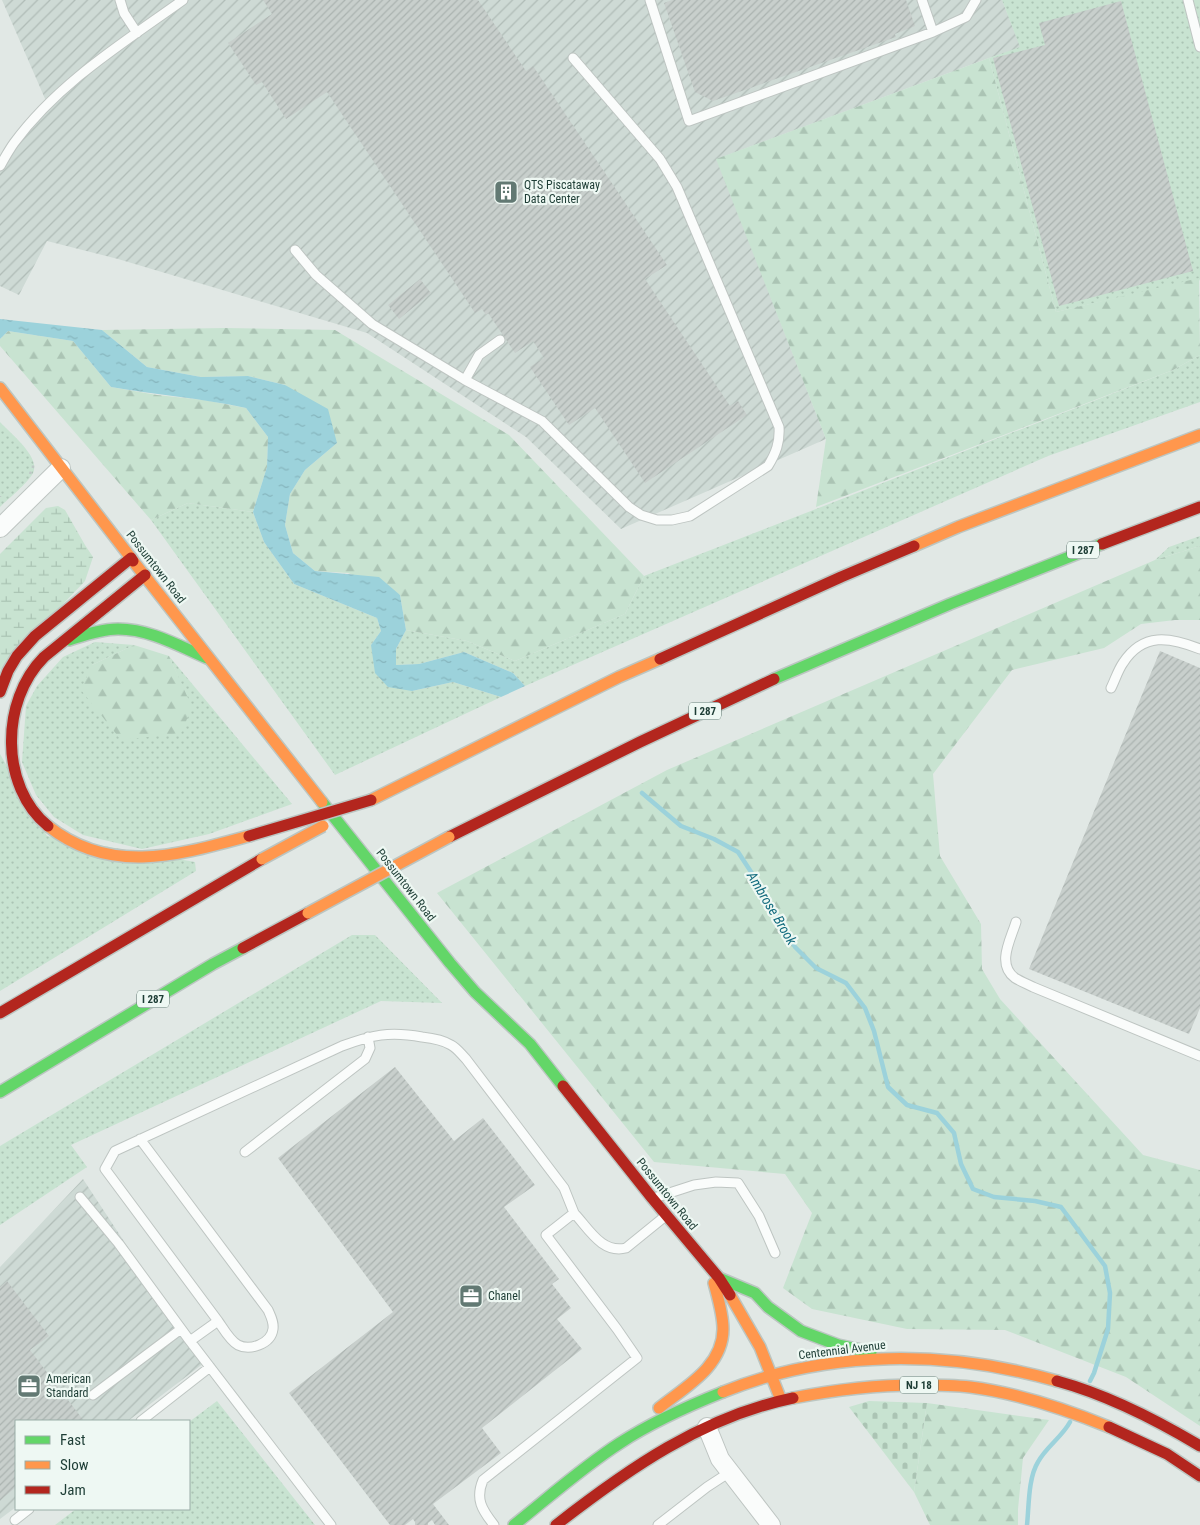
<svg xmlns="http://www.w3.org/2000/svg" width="1200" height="1525" font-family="'Roboto Condensed',sans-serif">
	<defs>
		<pattern id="industrial-furrows" width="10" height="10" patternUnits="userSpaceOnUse" patternTransform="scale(1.25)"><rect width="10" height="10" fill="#cedad5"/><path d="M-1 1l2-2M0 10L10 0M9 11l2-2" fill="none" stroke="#b0bcb7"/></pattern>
		<pattern id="green-dots" width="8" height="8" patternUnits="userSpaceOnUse" patternTransform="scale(1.25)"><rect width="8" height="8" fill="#c8e3d1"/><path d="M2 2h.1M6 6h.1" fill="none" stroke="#abc4b4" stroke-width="1.8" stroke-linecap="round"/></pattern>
		<pattern id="forest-firs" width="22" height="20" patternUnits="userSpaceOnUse" patternTransform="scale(1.25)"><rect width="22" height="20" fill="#c8e3d1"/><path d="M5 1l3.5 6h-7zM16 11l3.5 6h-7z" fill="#abc4b4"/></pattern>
		<pattern id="wetland-marsh" width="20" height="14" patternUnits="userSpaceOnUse" patternTransform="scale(1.25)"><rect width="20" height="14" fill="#c8e3d1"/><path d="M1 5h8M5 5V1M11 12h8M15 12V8" fill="none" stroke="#abc4b4"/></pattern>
		<pattern id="cemetery-stones" width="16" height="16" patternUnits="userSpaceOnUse" patternTransform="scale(1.25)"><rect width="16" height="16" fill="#c8e3d1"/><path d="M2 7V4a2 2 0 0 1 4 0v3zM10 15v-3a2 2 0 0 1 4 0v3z" fill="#abc4b4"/></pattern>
		<pattern id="water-ripples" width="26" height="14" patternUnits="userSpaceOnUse" patternTransform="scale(1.25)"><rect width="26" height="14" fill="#9cd2db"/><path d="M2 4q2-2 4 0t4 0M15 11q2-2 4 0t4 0" fill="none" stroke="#86b5bd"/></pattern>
		<pattern id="building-hatch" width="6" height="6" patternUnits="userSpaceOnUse" patternTransform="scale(1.25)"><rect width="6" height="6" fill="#c8cfcc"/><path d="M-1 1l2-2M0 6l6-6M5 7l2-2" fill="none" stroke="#abb3b0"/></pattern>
	</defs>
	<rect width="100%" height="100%" fill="#e1e8e5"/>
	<path fill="url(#industrial-furrows)" d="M2,0H1002L1021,48L989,58L717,159L826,439L621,529L526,437L367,333L118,259L47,241L19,295L0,286V160L46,101Z
		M83,1179L204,1363L128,1421H16V1507L0,1519V1267Z"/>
	<path fill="url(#green-dots)" d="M1002,0H1200V281L1199,279L1056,312L989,58L1020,47Z
		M1200,355V402L1048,456L525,686L513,673L464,652L419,664L396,665V649L406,630L467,641L515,661L625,614L644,576L1173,370Z
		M0,422C10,433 41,457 33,473C28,483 9,498 0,507Z
		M188,503L253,512L264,542L294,584L377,618L381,631L371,645L412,691L453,682L501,697L335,775L151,520Z
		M1200,536V546L1155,560L1169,547Z
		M95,642L134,645L92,665L191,707L169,656L292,804L209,834L142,849L83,835L54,817L36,795L22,762L26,706L37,686L63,657Z
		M0,754L47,836L195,862L196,871L0,991Z
		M352,935H375L442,1003L381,1001L71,1145L87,1167L0,1225V1146Z
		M217,1401L315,1525H55L76,1509H189V1422Z"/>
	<path fill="url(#forest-firs)" d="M989,58L1056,312L1199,278L1200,355L1173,370L816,507L826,439L716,159Z
		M225,328L335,330L509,435L644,576L625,614L515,661L467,641L406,630L400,595L348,573L315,571L293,553L285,525L290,494L305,470L337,443L285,385L248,376L201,377L147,367L102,330Z
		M8,331L73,341L111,387L157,395L204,400L246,408L268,437L267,467L253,512L188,503L151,520L0,346V339Z
		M1200,546V620H1175L1141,624L1104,648L1012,670L933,774L940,856L981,924L982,969L1000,999L1143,1155L1200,1170V1426L1126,1377L1005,1330L907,1329L812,1309L783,1288L812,1213L785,1174L654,1162L437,893L667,770L1155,560Z
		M134,645L169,656L192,707L181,733L121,740L81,690L92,665Z
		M927,1403L1049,1420L1023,1458L1018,1509V1525H930L914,1492Z"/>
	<path fill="url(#wetland-marsh)" d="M58,506L65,510L85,545L93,557L85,581L0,670V554L46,508Z"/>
	<path fill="url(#cemetery-stones)" d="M869,1401L927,1403L914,1492L849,1407Z"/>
	<path fill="url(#water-ripples)" d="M0,319L102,330L147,367L201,377L248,376L285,385L328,409L337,443L305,470L290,494L285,525L293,553L315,571L379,577L400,595L406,630L396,649V665L419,664L464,652L513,673L525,686L501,697L453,682L412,691L388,687L375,673L371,645L381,631L377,618L294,584L264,542L253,512L267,467L268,437L246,408C201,398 156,395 111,387L73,341L8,331L0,339Z"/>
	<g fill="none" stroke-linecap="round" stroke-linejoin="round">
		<path stroke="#9cd2db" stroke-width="4.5" d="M642,793L681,826L714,839L738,852L759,884L795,947L816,968L846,983L865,1008L874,1031L888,1087L907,1105L937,1113L954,1133L961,1164L973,1189L994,1197L1035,1201L1061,1207L1105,1266L1110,1293L1108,1329L1094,1373L1090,1381
			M1027,1525C1029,1507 1028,1478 1038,1462C1046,1447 1062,1437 1070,1422"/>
	</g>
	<path fill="url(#building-hatch)" d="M263,0H478L526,71L533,66L667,265L645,279L730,406L738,401L747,415L645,483L595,408L569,425L530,367L544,358L533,341L515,353L488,313L486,315L482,309L475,313L327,92L286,119L262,82L256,85L228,43L272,14Z
		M672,0H906L915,26L895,34L896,37L713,101L695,92L664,3Z
		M1121,1L1193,271L1059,306L993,58L1045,45L1039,23Z
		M420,279L431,293L399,319L388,305Z
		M1160,651L1200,668V1008L1189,1034L1029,969Z
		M395,1067L454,1141L483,1118L535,1185L504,1207L559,1279L552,1284L571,1308L557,1319L582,1349L482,1428L501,1453L433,1504L449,1525H435L432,1520L428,1523V1525H415V1522L413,1519L405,1525H390L289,1393L393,1312L278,1158Z
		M7,1281L49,1336L30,1350L84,1421H16V1487L0,1500V1287Z"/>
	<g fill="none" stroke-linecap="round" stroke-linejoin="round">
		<g stroke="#bec5c2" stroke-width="11">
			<path id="lane" d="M120,0L124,13L137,33
				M650,0L689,121L933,32L966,17L976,0
				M922,0L933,32
				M1188,0L1200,47
				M0,166C4,159 9,150 14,143C58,83 123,43 183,0
				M295,250L316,275L372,324L465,380L542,421L629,507L641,515L657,520H672L690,516L768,466C776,453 780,442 779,427L677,187L660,159L573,58
				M465,380L479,355L500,340
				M1111,688C1115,680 1118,670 1123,663C1143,632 1170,637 1200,649
				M1016,922C1011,939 996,964 1015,978C1020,981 1027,984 1033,987L1200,1056
				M140,1139L268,1310C271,1317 274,1322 273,1329C271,1344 250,1351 238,1345C230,1341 223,1328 218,1321
				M245,1152L365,1059L370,1048L368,1037
				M80,1197L119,1244L190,1341
				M657,1197L694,1185L716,1182L738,1183L759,1216L775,1253
				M93,1395L181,1329
				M141,1421L210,1367
				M15,1520L29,1509
				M331,1525L190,1341L218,1321L105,1169L115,1151L342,1046C372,1035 389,1031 422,1037C431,1038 443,1040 451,1045C457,1048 461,1054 466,1059L564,1188L574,1213
				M494,1525C482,1510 475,1499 483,1480L637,1358L617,1329L546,1235L574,1213C589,1229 602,1254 626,1248L663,1218
				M658,1525L707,1487L730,1472"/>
		</g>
		<g stroke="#bec5c2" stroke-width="20">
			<path id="street" d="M0,528L61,468
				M707,1427L720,1459L771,1525"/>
		</g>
		<g stroke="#bcc6c2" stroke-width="14">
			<path id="fast" d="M69,640C85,635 102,629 118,629C150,629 179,646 207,658
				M774,679L950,604L1102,544
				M322,802L450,963L475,992L530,1044L563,1086
				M0,1092L213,964L243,948
				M719,1278L755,1293L768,1307L801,1331L838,1345L871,1352
				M514,1525C548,1498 584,1466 620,1443C652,1422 688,1406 723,1392"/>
		</g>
		<g stroke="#bcc6c2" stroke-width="14">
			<path id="slow" d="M0,388L131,558
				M914,546L958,527L1200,435
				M133,561L322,802
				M371,800L619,677L660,659
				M48,826C111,876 179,855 249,836
				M730,1295L760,1347L781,1400
				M723,1392C829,1349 948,1350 1057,1381
				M793,1398C834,1390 875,1385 917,1385C935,1385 953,1385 970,1387C1018,1393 1065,1409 1109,1427
				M659,1408C685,1387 723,1367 723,1329C723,1314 718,1298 714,1283"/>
		</g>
		<g stroke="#bcc6c2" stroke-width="14">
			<path id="jam" d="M1102,544L1200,507
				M660,659L841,577L914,546
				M0,692L8,671L17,656L35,636L131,558L133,561
				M48,826C0,787 0,701 44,657L145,575
				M449,837L640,742L774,679
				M243,948L308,913
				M0,1013L262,859
				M563,1086L652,1198L719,1278L730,1295
				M1057,1381C1108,1395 1155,1419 1200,1446
				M1109,1427L1167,1454L1200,1476
				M556,1525C628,1469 702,1417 793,1398"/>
		</g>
		<path stroke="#bec9c6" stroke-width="2.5" stroke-dasharray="2.5 4" stroke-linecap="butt" d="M30,474L33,467V462
			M0,496V497"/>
		<use href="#lane" stroke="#fafcfb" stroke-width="9"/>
		<use href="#street" stroke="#fafcfb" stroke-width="18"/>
		<use href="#fast" stroke="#63d668" stroke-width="11"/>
		<use href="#slow" stroke="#ff974d" stroke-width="11"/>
		<use href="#jam" stroke="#b3261e" stroke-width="11"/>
		<g stroke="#bbc5c2" stroke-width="14" stroke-linecap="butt">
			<path id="slow-bridge" d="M262,859L323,826
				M308,913L449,837"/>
		</g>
		<g stroke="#bbc5c2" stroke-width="14" stroke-linecap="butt">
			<path id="jam-bridge" d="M249,836L371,800"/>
		</g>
		<use href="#slow-bridge" stroke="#ff974d" stroke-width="11"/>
		<use href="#jam-bridge" stroke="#b3261e" stroke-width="11"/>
	</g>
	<defs>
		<g id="building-square" transform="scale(1.25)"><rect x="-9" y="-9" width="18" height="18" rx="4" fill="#627973" stroke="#eef8f3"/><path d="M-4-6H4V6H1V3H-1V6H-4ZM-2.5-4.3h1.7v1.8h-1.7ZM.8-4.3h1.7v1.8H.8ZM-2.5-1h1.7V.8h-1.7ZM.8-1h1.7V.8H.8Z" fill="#fff"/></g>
		<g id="office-square" transform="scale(1.25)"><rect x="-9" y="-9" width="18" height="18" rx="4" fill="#627973" stroke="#eef8f3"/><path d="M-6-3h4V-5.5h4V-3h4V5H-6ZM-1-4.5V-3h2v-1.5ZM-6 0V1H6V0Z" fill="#fff"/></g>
	</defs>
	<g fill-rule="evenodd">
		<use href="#building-square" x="506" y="192"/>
		<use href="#office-square" x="471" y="1296"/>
		<use href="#office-square" x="29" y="1386"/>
	</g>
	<g text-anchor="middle" stroke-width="4.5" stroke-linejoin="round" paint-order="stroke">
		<g fill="#eef8f3" stroke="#5c756e" stroke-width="1">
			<rect x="1067" y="541.5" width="32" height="17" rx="4"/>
			<rect x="689" y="702.5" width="32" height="17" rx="4"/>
			<rect x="137" y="990.5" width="32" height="17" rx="4"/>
			<rect x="900" y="1376.5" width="38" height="17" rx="4"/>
		</g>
		<g font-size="11" font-weight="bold" fill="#1d3d35">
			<text x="1083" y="554">I 287</text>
			<text x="705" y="715">I 287</text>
			<text x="153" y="1003">I 287</text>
			<text x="919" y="1389">NJ 18</text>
		</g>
		<g font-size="12" fill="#1d3d35" stroke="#eef8f3" text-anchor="start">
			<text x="524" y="189">QTS Piscataway<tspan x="524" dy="14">Data Center</tspan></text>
			<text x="488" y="1300">Chanel</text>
			<text x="46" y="1383">American<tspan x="46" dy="14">Standard</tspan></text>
		</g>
		<g font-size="12" fill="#1d3d35" stroke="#eef8f3">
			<text transform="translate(156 567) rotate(52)" y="4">Possumtown Road</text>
			<text transform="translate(406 885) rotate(52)" y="4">Possumtown Road</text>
			<text transform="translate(667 1194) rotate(51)" y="4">Possumtown Road</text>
			<text transform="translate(842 1350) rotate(-7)" y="4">Centennial Avenue</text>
		</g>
		<g font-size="14" font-style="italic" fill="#126b7e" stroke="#eef8f3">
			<text transform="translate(772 908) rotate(59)" y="5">Ambrose Brook</text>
		</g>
	</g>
	<rect x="15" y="1420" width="175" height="90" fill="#eef8f3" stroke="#9aada7"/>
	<rect x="25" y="1436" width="25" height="8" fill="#63d668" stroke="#9aada7"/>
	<text x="60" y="1445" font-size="15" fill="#1d3d35">Fast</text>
	<rect x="25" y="1461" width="25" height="8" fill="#ff974d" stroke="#9aada7"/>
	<text x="60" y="1470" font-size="15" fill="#1d3d35">Slow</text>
	<rect x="25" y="1486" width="25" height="8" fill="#b3261e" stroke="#9aada7"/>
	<text x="60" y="1495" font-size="15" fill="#1d3d35">Jam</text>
</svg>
